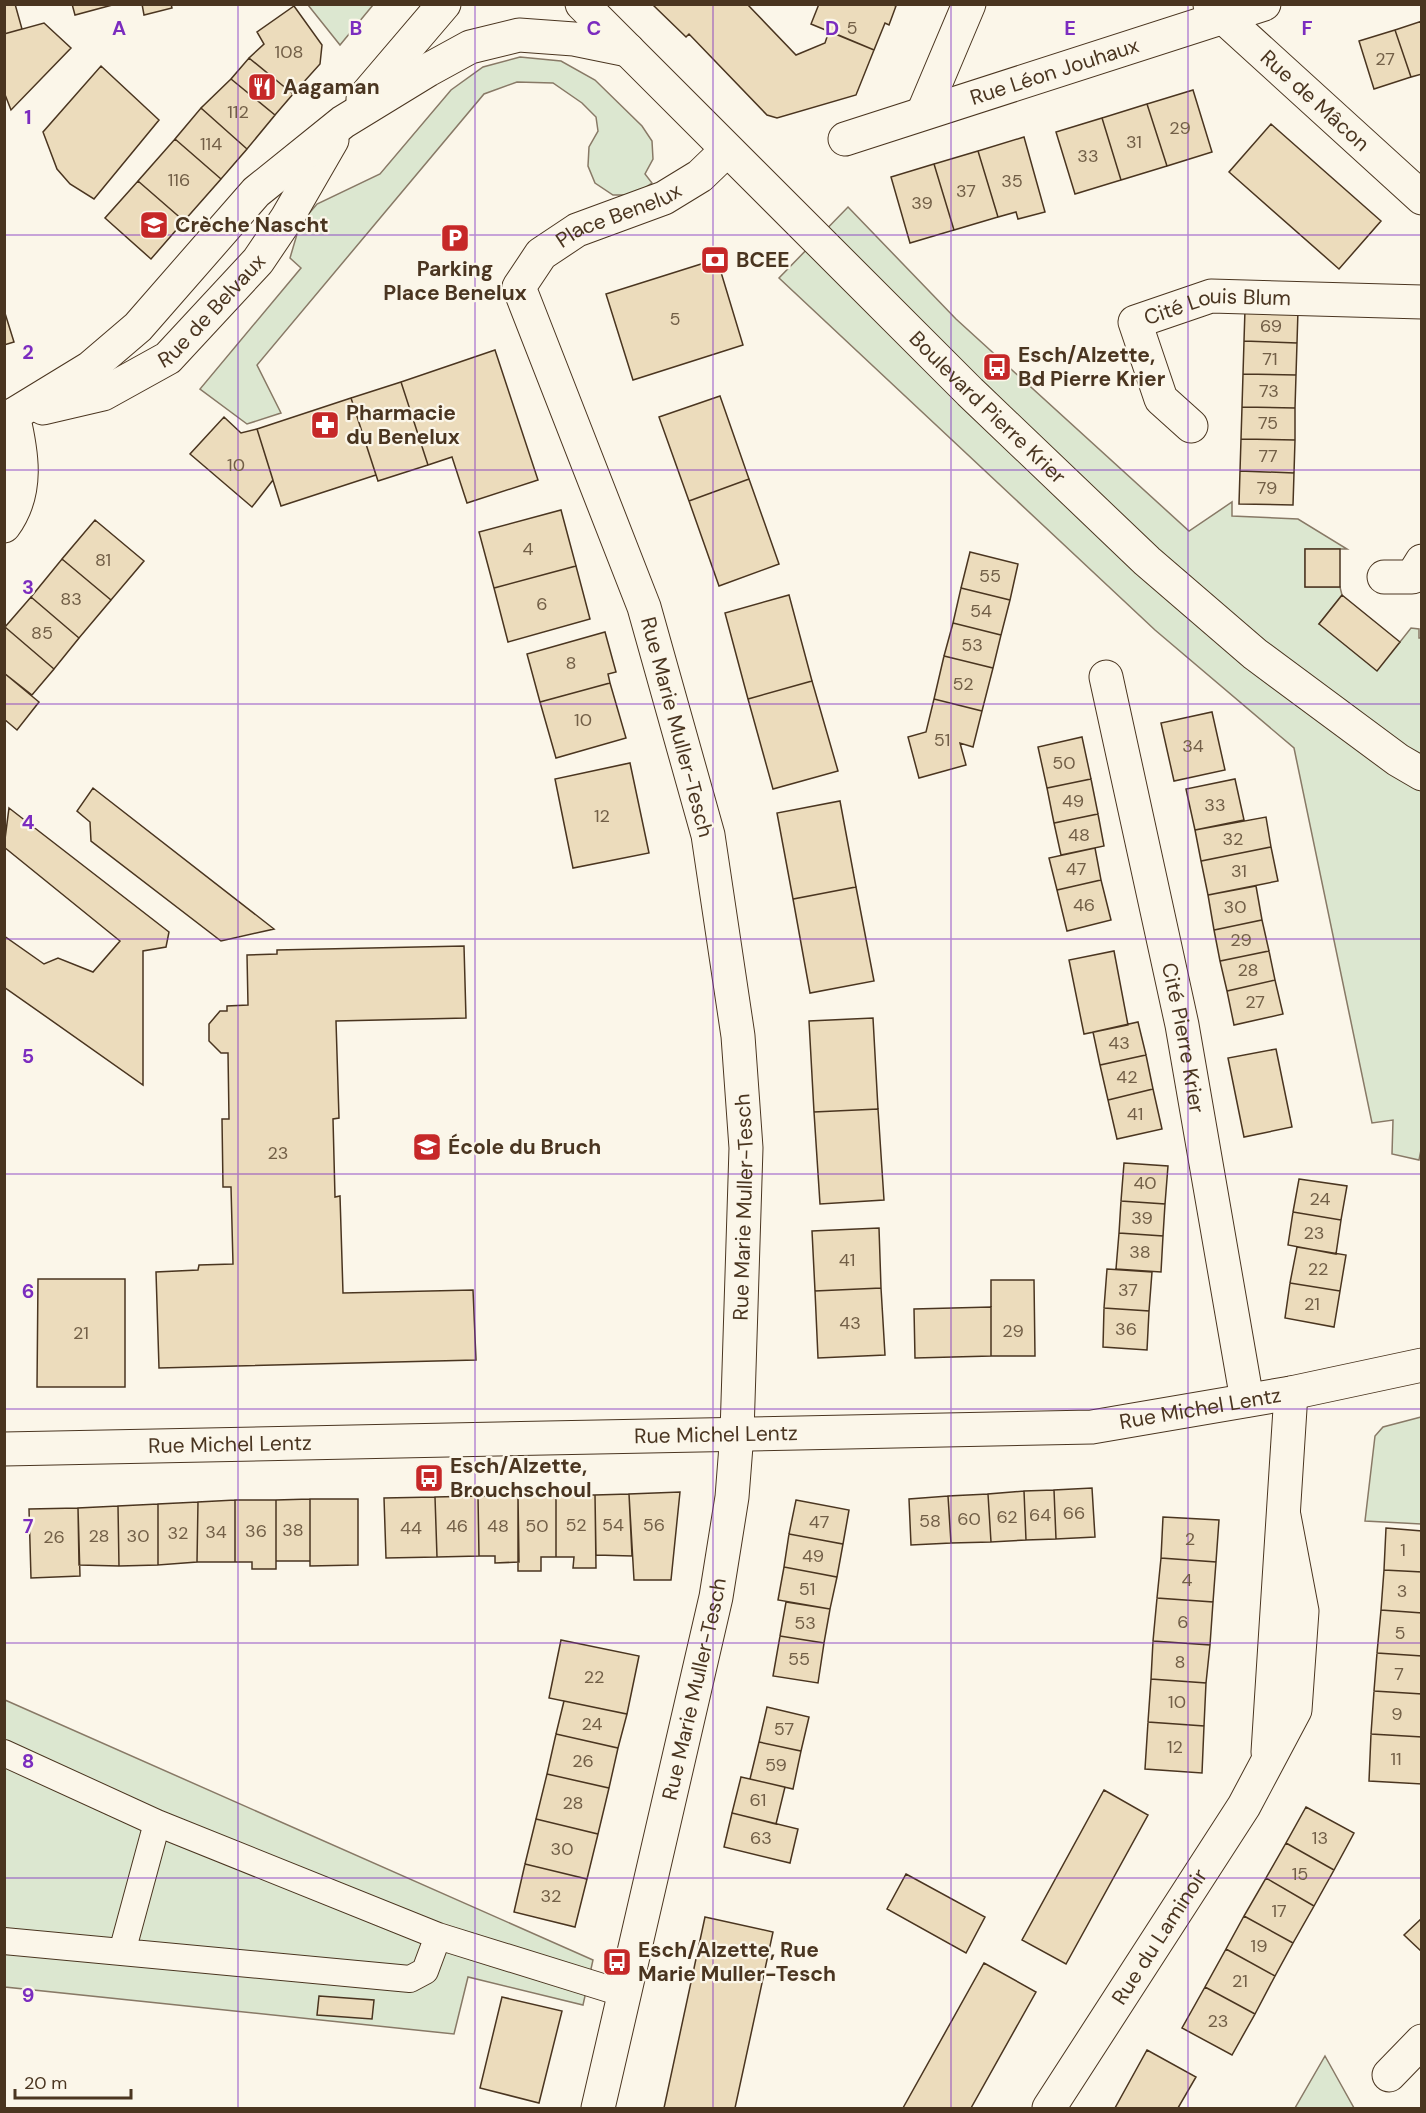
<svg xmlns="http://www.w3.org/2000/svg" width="1426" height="2113" font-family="'DM Sans',sans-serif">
	<rect width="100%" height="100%" fill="#fbf6e9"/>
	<path fill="#dce7d0" stroke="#887966" stroke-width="1.5" d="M308,5H373L340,45Z
		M520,57L561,61L595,80L642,126L652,141L653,159L645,174L652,183L634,195H613L595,183L588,166L589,147L598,131L596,117L582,103L553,83L517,82L484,94L257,365L281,413L247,424L200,389L301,268L290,258L300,224L317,204L380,174L451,90L483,67Z
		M848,207L956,319L1189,531L1232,502V516L1298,519L1347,549H1305V587H1340L1342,595L1319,624L1400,642L1411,628L1419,629V638H1422V1145L1419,1160L1392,1154L1393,1120L1372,1123L1294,748L1155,630L779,278Z
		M1421,1417V1524L1365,1521L1375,1436L1383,1427Z
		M5,1700L593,1960L583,2005L468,1977L454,2034L5,1987Z
		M1325,2056L1354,2108H1295Z"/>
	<path fill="#ecdcbc" stroke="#4a3520" stroke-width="1.5" d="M4,4H15L22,29L4,34Z
		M72,4H116L75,15Z
		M142,4H171L172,8L144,15Z
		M652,4H747L796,55L825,43L829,31L874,50L856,95L777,118L767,115L689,34L686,37Z
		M819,4H891L896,6L889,25L885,23L874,50L811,24Z
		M294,6L322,45L320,64L293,94L249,58L264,44L257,32Z
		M1422,21V74L1411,77L1395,30Z
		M44,23L71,48L11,110L4,92V34Z
		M1395,30L1411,77L1374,89L1359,41Z
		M249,58L293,94L275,115L231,79Z
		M101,66L159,120L94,199L70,184L57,169L43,132Z
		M231,79L275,115L247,149L201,108Z
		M1193,90L1212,152L1167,166L1147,104Z
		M1147,104L1167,166L1121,180L1102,118Z
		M201,108L247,149L221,179L175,139Z
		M1102,118L1121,180L1075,194L1056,132Z
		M1271,124L1381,221L1339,269L1229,172Z
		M1024,137L1045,212L1018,219L1016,212L998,217L978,151Z
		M175,139L221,179L184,221L138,181Z
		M978,151L998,217L954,230L934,164Z
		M934,164L954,230L910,243L891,177Z
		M138,181L184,221L151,259L105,218Z
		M717,259L743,345L633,380L606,294Z
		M1245,309L1298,310L1297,343L1244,341Z
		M4,310L14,342L4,345Z
		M1244,341L1297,343L1296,375L1243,374Z
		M495,350L538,480L467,503L452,457L428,465L401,382Z
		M1243,374L1296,375L1295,408L1242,407Z
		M401,382L428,465L378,481L351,398Z
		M720,396L749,479L689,501L659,417Z
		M351,398L376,475L281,506L257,429Z
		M1242,407L1295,408V440L1241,439Z
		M224,417L241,433L257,429L273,480L252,507L190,454Z
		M1241,439L1295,440L1294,473L1240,471Z
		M1240,471L1294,473L1293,505L1239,504Z
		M749,479L779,564L719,586L689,501Z
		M561,510L576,566L494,588L479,532Z
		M95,520L144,561L111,600L62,559Z
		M1305,549H1340V587H1305Z
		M970,552L1018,564L1010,600L961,588Z
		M62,559L111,600L79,638L31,597Z
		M576,566L590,619L508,642L494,588Z
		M961,588L1010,600L1001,635L953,623Z
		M789,595L812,681L748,699L725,613Z
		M1342,595L1400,642L1377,671L1319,624Z
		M31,597L79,638L54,669L5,627Z
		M953,623L1001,635L993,668L944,656Z
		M5,627L54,669L32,695L4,673Z
		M605,632L616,672L608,674L610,683L540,702L527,654Z
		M944,656L993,668L982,711L934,699Z
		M4,673L39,702L17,730L4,719Z
		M812,681L838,771L773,789L748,699Z
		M610,683L626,738L556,758L540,702Z
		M934,699L982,711L973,747L960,743L966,765L919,778L908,737L926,732Z
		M1212,712L1225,770L1174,781L1161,723Z
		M1082,737L1091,779L1047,788L1038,747Z
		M630,763L649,853L573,868L555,779Z
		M1091,779L1098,814L1054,823L1047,788Z
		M1235,779L1244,820L1195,830L1186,789Z
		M93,788L274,929L221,941L91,841L90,822L77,811Z
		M840,801L856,887L793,899L777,813Z
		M9,808L169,932L166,947L143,951V1085L4,987V936L44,964L58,958L93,972L120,941L4,847Z
		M1098,814L1104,846L1061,855L1054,823Z
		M1266,817L1271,847L1201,861L1195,830Z
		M1271,847L1278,881L1208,895L1201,861Z
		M1095,848L1101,880L1057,890L1049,858Z
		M1101,880L1111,920L1067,931L1057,890Z
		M1256,886L1262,920L1214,930L1208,895Z
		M856,887L874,981L810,993L793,899Z
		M1262,920L1269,951L1220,961L1214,930Z
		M464,946L466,1018L336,1021L339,1118L333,1119L335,1197L340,1196L343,1293L473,1290L476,1360L159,1368L156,1272L198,1270L199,1265L233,1264L231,1187H223L222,1119H229L228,1053H221L209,1041V1024L220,1011H227V1006L248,1005L247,955L277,954V950Z
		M1114,951L1128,1025L1084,1034L1069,960Z
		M1269,951L1275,980L1227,991L1220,961Z
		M1275,980L1283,1014L1234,1025L1227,991Z
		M873,1018L878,1109L814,1112L809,1021Z
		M1138,1022L1146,1055L1100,1065L1093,1032Z
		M1276,1049L1292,1127L1244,1137L1228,1058Z
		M1146,1055L1153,1089L1108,1100L1100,1065Z
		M1153,1089L1162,1129L1117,1139L1108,1100Z
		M878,1109L884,1200L820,1204L814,1112Z
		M1124,1163L1168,1166L1165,1204L1121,1201Z
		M1299,1179L1347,1186L1341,1220L1293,1212Z
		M1121,1201L1165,1204L1163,1236L1119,1233Z
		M1293,1212L1341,1220L1336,1254L1288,1245Z
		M879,1228L881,1288L815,1291L812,1231Z
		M1119,1233L1163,1236L1161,1272L1116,1269Z
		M1297,1247L1346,1255L1340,1291L1290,1283Z
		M1107,1269L1152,1272L1149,1311L1104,1308Z
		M38,1279H125V1387H37Z
		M991,1280H1034L1035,1356H991Z
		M1290,1283L1340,1291L1334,1327L1285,1318Z
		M881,1288L885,1355L818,1358L815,1291Z
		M991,1307V1356L915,1358L914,1309Z
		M1104,1308L1149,1311L1147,1350L1103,1347Z
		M1092,1488L1095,1537L1056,1539L1054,1490Z
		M1054,1490L1056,1539L1026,1540L1024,1491Z
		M1024,1491L1026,1540L991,1542L988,1494Z
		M680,1492L671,1580H634L629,1494Z
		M629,1494L632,1556L596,1555L595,1495Z
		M988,1494L991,1542L951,1543L948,1496Z
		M518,1495L519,1562L495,1563V1556H479L478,1496Z
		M518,1495H556V1557H541V1571H518Z
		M556,1495H595L596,1568H573L574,1557H556Z
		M478,1496L479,1556L437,1557L435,1497Z
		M948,1496L951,1543L911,1545L909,1499Z
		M435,1497L437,1557L386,1558L384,1498Z
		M310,1499V1561H276V1500Z
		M310,1499H358V1565L310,1566Z
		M235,1500V1562H197L198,1502Z
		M235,1500H276V1569H252V1562H235Z
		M796,1500L849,1510L843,1544L789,1534Z
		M198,1502L197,1562L158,1565V1504Z
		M158,1504V1565L119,1566L118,1506Z
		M118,1506L119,1566L79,1565L78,1508Z
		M78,1508L80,1576L31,1578L29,1509Z
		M1163,1517L1219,1520L1216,1562L1161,1558Z
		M1386,1528L1422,1531V1572L1384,1570Z
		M789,1534L843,1544L837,1577L784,1567Z
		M1161,1558L1216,1562L1213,1602L1157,1598Z
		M784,1567L837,1577L830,1609L778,1600Z
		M1384,1570L1422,1572V1613L1381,1610Z
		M1157,1598L1213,1602L1210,1645L1153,1641Z
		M786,1602L830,1609L824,1643L780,1636Z
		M1381,1610L1422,1613V1656L1377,1653Z
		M780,1636L824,1643L818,1683L773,1676Z
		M561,1640L639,1656L627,1714L549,1698Z
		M1153,1641L1210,1645L1206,1683L1151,1679Z
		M1377,1653L1422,1656V1694L1374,1691Z
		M1151,1679L1206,1683L1204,1726L1148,1722Z
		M1374,1691L1422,1694V1737L1371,1734Z
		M564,1701L627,1714L618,1748L556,1734Z
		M767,1707L809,1717L801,1751L759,1742Z
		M1148,1722L1204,1726L1202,1773L1145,1769Z
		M556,1734L618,1748L609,1788L547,1774Z
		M1371,1734L1422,1737V1784L1369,1781Z
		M759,1742L801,1751L793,1789L750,1779Z
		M547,1774L609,1788L598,1834L536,1819Z
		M741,1777L785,1787L776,1824L732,1813Z
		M1104,1790L1148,1815L1066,1964L1022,1940Z
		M1306,1807L1354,1833L1334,1870L1286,1843Z
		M732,1813L798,1829L790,1863L724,1847Z
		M536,1819L598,1834L587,1879L525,1864Z
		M1286,1843L1334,1870L1314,1906L1266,1878Z
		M525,1864L587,1879L575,1927L514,1912Z
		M906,1874L985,1917L966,1953L887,1909Z
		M1266,1878L1314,1906L1293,1943L1244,1916Z
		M1244,1916L1293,1943L1275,1976L1226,1949Z
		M705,1917L773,1932L735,2108H664Z
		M1422,1918V1952L1404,1935Z
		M1226,1949L1275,1976L1255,2014L1205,1987Z
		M984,1963L1036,1992L971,2108H903Z
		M1205,1987L1255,2014L1232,2055L1182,2028Z
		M319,1996L374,2000L372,2019L317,2015Z
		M502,1997L562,2011L539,2103L480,2088Z
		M1147,2050L1196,2077L1178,2108H1115Z"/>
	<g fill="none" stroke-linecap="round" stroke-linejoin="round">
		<g stroke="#4a3520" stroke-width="28">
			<path id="pedestrian" d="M4,1753L157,1823L438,1936L625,1994
				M4,1941L410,1979L425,1971L438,1936
				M122,1952L157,1823"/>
		</g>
		<g stroke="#4a3520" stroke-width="35">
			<g id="minor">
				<path id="s1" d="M1210,5L1422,198"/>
				<path d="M923,113L969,4"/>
				<path id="s2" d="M845,139L1264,4"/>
				<path id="s3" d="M1191,426L1161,399L1135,322L1211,296L1422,302"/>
				<path d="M1384,577H1412L1422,561"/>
				<path id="s4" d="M1106,677L1182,1025L1247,1400"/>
				<path id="s5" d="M4,1449L1092,1427L1291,1393L1422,1365"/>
				<path d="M1268,1752L1291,1393"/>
				<path d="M1389,2075L1422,2041"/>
				<path id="s6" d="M598,2108L716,1597L732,1497L737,1433L746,1148L738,1036L708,835L644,607L519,287L541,254L577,230L664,198L700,176L727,150"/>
				<path id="s7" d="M1049,2108L1244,1806L1295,1710L1302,1611L1284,1516"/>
			</g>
		</g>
		<g stroke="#4a3520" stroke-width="35">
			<g id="tertiary">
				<path d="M363,99L444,4"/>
				<path id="s8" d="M43,408L103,394L168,358L258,261L287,218L332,140"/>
				<path d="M13,415L90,368L138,327L256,192L343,122L428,70L470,47L519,35L574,39L628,50"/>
				<path d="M4,526C29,492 22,453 13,415"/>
			</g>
		</g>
		<g stroke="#4a3520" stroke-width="35">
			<g id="primary">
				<path id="s9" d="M582,4L970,392L1147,561L1255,654L1398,760L1422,774"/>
			</g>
		</g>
		<use href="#pedestrian" stroke="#fbf6e9" stroke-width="26"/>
		<use href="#minor" stroke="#fbf6e9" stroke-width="33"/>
		<use href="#tertiary" stroke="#fbf6e9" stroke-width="33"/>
		<use href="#primary" stroke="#fbf6e9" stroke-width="33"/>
	</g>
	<path fill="none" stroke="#7b2cbf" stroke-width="1.5" stroke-opacity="0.55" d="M238,4V2108M475,4V2108M713,4V2108M951,4V2108M1188,4V2108M4,235H1422M4,470H1422M4,704H1422M4,939H1422M4,1174H1422M4,1409H1422M4,1643H1422M4,1878H1422"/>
	<defs>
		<g id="restaurant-square" transform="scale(1.5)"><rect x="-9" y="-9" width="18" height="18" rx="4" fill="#c62828" stroke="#fbf6e9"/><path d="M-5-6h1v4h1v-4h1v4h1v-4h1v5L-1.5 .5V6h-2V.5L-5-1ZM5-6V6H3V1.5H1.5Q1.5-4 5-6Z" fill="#fff"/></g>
		<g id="school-square" transform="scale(1.5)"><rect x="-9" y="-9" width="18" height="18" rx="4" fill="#c62828" stroke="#fbf6e9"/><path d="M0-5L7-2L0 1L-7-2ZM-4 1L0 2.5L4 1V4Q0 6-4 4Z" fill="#fff"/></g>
		<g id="parking-square" transform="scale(1.5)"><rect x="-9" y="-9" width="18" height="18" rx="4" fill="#c62828" stroke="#fbf6e9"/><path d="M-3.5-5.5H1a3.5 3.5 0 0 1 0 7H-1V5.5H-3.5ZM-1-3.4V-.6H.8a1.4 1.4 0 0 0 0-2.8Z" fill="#fff"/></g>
		<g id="bank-square" transform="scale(1.5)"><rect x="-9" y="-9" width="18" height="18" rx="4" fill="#c62828" stroke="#fbf6e9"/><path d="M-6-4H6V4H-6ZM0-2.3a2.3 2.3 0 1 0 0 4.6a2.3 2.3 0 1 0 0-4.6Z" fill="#fff"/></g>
		<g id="bus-square" transform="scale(1.5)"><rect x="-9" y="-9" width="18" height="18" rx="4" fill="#c62828" stroke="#fbf6e9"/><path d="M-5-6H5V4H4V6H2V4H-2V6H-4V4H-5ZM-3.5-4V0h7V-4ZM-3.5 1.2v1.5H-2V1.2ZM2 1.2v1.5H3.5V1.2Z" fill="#fff"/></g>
		<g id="pharmacy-square" transform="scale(1.5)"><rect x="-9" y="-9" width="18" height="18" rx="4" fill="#c62828" stroke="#fbf6e9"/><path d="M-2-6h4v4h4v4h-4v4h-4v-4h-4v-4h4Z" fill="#fff"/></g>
	</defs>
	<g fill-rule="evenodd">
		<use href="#restaurant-square" x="262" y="87"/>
		<use href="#school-square" x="154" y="225"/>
		<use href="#parking-square" x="455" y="238"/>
		<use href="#bank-square" x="715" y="260"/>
		<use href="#bus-square" x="997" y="367"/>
		<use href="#pharmacy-square" x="325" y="425"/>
		<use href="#school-square" x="427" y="1147"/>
		<use href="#bus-square" x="429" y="1478"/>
		<use href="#bus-square" x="617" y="1962"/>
	</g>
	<g text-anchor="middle" stroke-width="4.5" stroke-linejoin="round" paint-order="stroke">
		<g font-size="18" fill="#725f47">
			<text x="852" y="34">5</text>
			<text x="289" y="58">108</text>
			<text x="1385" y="65">27</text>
			<text x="238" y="118">112</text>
			<text x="1180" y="134">29</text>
			<text x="1134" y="148">31</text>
			<text x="211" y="150">114</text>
			<text x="1088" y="162">33</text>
			<text x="179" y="186">116</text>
			<text x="1012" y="187">35</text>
			<text x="966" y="197">37</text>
			<text x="922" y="209">39</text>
			<text x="675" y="325">5</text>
			<text x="1271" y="332">69</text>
			<text x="1270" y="365">71</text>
			<text x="1269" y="397">73</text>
			<text x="1268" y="429">75</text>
			<text x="1268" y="462">77</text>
			<text x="236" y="471">10</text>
			<text x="1267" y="494">79</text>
			<text x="528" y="555">4</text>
			<text x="103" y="566">81</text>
			<text x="990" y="582">55</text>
			<text x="71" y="605">83</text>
			<text x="542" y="610">6</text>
			<text x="981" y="617">54</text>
			<text x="42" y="639">85</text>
			<text x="972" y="651">53</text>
			<text x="571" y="669">8</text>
			<text x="963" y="690">52</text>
			<text x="583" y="726">10</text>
			<text x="942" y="746">51</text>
			<text x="1193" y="752">34</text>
			<text x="1064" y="769">50</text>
			<text x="1073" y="807">49</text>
			<text x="1215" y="811">33</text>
			<text x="602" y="822">12</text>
			<text x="1079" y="841">48</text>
			<text x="1233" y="845">32</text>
			<text x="1076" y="875">47</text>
			<text x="1239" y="877">31</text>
			<text x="1084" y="911">46</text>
			<text x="1235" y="913">30</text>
			<text x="1241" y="946">29</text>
			<text x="1248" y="976">28</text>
			<text x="1255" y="1008">27</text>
			<text x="1119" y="1049">43</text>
			<text x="1127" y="1083">42</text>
			<text x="1135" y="1120">41</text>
			<text x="278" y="1159">23</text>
			<text x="1145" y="1189">40</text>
			<text x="1320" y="1205">24</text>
			<text x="1142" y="1224">39</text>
			<text x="1314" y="1239">23</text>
			<text x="1140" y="1258">38</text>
			<text x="847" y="1266">41</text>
			<text x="1318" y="1275">22</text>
			<text x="1128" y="1296">37</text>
			<text x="1312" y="1310">21</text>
			<text x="850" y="1329">43</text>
			<text x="1126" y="1335">36</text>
			<text x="1013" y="1337">29</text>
			<text x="81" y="1339">21</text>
			<text x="1074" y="1519">66</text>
			<text x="1040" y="1521">64</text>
			<text x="1007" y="1523">62</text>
			<text x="969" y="1525">60</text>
			<text x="930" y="1527">58</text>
			<text x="819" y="1528">47</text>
			<text x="576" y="1531">52</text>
			<text x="613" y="1531">54</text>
			<text x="654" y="1531">56</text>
			<text x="457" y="1532">46</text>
			<text x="498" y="1532">48</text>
			<text x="537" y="1532">50</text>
			<text x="411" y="1534">44</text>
			<text x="293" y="1536">38</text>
			<text x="256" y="1537">36</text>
			<text x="216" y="1538">34</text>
			<text x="178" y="1539">32</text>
			<text x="99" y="1542">28</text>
			<text x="138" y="1542">30</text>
			<text x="54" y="1543">26</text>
			<text x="1190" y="1545">2</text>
			<text x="1403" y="1556">1</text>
			<text x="813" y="1562">49</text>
			<text x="1187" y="1586">4</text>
			<text x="807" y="1595">51</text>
			<text x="1402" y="1597">3</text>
			<text x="1183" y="1628">6</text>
			<text x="805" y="1629">53</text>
			<text x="1400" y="1639">5</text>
			<text x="799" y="1665">55</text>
			<text x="1180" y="1668">8</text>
			<text x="1399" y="1680">7</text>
			<text x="594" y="1683">22</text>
			<text x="1177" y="1708">10</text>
			<text x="1397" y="1720">9</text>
			<text x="592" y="1730">24</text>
			<text x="784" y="1735">57</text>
			<text x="1175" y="1753">12</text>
			<text x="1396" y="1765">11</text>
			<text x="583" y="1767">26</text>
			<text x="776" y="1771">59</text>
			<text x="758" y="1806">61</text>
			<text x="573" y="1809">28</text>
			<text x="761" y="1844">63</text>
			<text x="1320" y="1844">13</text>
			<text x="562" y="1855">30</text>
			<text x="1300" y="1880">15</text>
			<text x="551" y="1902">32</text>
			<text x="1279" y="1917">17</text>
			<text x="1259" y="1952">19</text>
			<text x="1240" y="1987">21</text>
			<text x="1218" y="2027">23</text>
		</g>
		<g font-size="21" fill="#4a3520" stroke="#fbf6e9">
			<text dy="7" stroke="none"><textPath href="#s2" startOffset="220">Rue Léon Jouhaux</textPath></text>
			<text dy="7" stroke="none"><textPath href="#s1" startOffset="142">Rue de Mâcon</textPath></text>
			<text dy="7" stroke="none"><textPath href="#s6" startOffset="1998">Place Benelux</textPath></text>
			<text dy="7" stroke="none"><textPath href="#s8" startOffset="200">Rue de Belvaux</textPath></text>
			<text dy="7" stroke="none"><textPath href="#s3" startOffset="207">Cité Louis Blum</textPath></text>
			<text dy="7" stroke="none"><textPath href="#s9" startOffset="572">Boulevard Pierre Krier</textPath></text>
			<text transform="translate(677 727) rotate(75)" y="7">Rue Marie Muller-Tesch</text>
			<text dy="7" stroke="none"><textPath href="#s4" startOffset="369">Cité Pierre Krier</textPath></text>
			<text dy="7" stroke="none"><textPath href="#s6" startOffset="916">Rue Marie Muller-Tesch</textPath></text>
			<text dy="7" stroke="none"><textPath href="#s5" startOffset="1198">Rue Michel Lentz</textPath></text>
			<text dy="7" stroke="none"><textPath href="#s5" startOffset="712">Rue Michel Lentz</textPath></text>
			<text dy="7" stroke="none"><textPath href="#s5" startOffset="226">Rue Michel Lentz</textPath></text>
			<text dy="7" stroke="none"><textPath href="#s6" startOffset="430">Rue Marie Muller-Tesch</textPath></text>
			<text dy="7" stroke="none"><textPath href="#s7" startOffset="204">Rue du Laminoir</textPath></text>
		</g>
		<g font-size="21" font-weight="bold" fill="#4a3520" stroke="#fbf6e9" text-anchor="start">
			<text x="283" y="94">Aagaman</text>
			<text x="175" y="232">Crèche Nascht</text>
			<text x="736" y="267">BCEE</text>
			<text x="455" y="276" text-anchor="middle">Parking<tspan x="455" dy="24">Place Benelux</tspan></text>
			<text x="1018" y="362">Esch/Alzette,<tspan x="1018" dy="24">Bd Pierre Krier</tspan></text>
			<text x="346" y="420">Pharmacie<tspan x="346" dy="24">du Benelux</tspan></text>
			<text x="448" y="1154">École du Bruch</text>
			<text x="450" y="1473">Esch/Alzette,<tspan x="450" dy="24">Brouchschoul</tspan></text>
			<text x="638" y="1957">Esch/Alzette, Rue<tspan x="638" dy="24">Marie Muller-Tesch</tspan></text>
		</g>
	</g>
	<g font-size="20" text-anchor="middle" font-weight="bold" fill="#7b2cbf" stroke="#fbf6e9" stroke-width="4.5" stroke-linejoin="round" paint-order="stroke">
		<text x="119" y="35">A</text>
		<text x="356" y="35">B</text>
		<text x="594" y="35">C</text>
		<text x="832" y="35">D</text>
		<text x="1070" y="35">E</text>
		<text x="1307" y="35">F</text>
		<text x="28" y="124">1</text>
		<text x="28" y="359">2</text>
		<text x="28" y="594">3</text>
		<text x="28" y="829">4</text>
		<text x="28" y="1063">5</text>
		<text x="28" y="1298">6</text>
		<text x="28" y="1533">7</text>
		<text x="28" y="1768">8</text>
		<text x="28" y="2002">9</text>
	</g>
	<rect width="1426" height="2113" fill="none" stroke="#4a3520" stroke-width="12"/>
	<path d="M15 2089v9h116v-9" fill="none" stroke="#4a3520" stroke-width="3"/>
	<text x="24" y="2089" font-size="18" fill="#4a3520" stroke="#fbf6e9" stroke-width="4.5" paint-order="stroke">20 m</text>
</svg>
